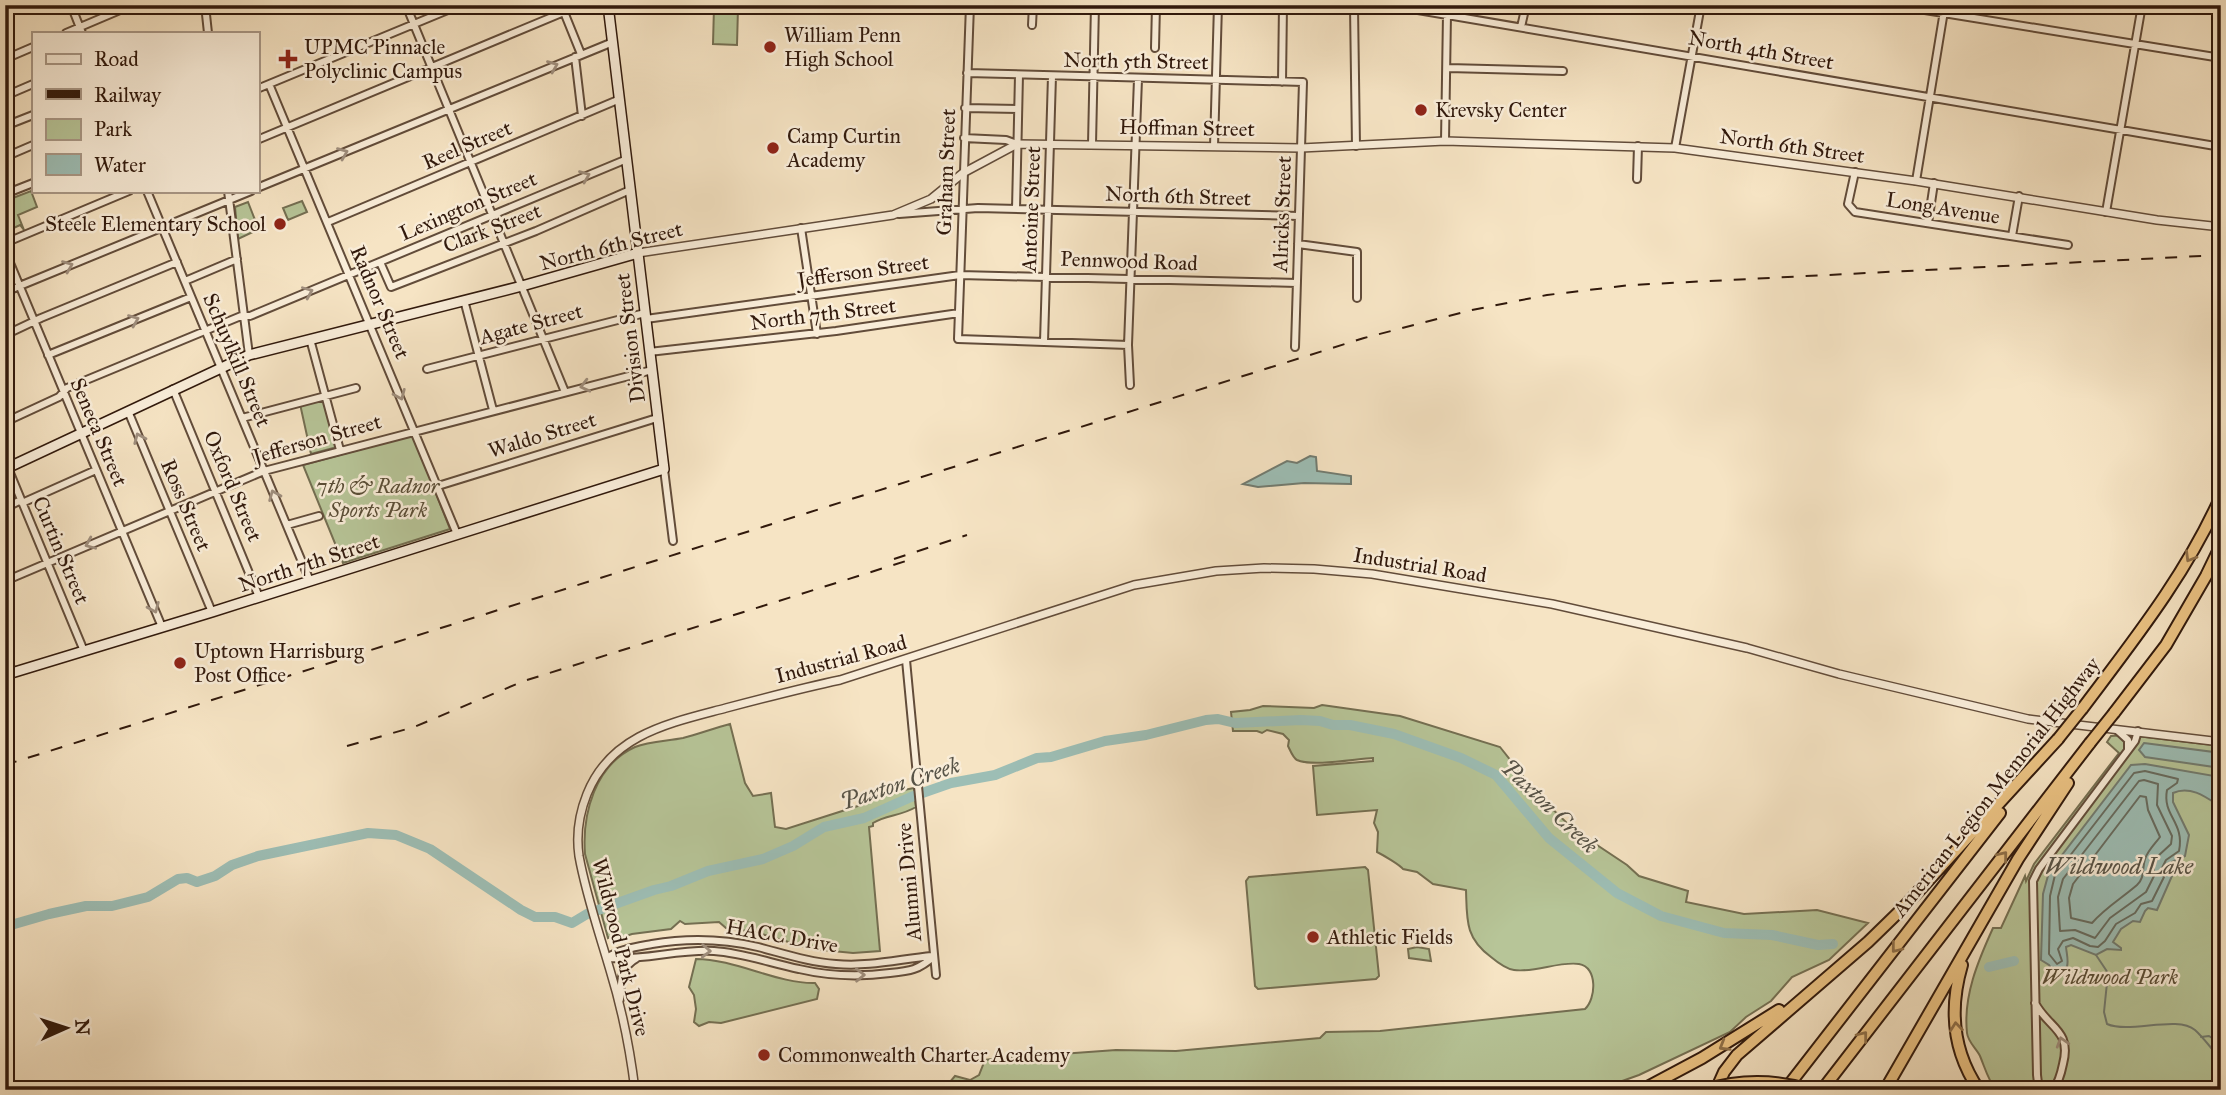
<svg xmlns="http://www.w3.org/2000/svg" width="2226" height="1095" font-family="'IM FELL Great Primer',serif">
	<rect width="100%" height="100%" fill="#f6e4c4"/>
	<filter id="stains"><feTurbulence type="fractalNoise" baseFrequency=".00286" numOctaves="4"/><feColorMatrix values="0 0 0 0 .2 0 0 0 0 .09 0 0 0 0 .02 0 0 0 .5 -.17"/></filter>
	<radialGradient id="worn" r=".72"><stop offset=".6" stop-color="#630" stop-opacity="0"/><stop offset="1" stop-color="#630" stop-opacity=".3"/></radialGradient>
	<path fill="#b7c598" stroke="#746f52" stroke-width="2" d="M714,7L738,8L737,45L713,44Z
		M31,191L37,207L18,215L24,230L20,225L7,231L9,237L6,238L5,201Z
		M302,201L307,212L288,220L283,208Z
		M248,202L257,225L255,231L238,239L235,207Z
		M324,397L337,447L311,454L300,404Z
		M413,435L450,529L343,563L303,465Z
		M1322,705L1400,716L1500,747L1538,795L1573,829L1627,865L1639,876L1688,891L1686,902L1744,914L1817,910L1868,923L1829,960L1792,977L1771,1001L1746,1017L1730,1032L1639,1075L1597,1090H934L950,1082L955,1076L970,1080L979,1075L985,1060L992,1059L1116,1050L1176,1051L1320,1038L1326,1032L1380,1031L1585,1009C1596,999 1598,967 1579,964C1559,961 1535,973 1514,970C1506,969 1497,962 1491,957C1465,938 1467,920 1466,890L1433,884L1417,872L1403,869C1400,865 1383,855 1377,852L1378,832L1374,823L1377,810L1317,815L1313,766L1373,761V758C1355,759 1312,767 1297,760C1293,758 1290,750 1288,746L1289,740L1283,734L1267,730L1262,733L1257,731H1233L1231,712L1250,710L1263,706L1314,708Z
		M730,724L745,783L753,796L771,793L775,827L786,829L861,805L896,788L904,790L914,788L916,807C901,816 886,815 873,823V826L869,827L880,951L853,953L812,949L755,932L726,928L719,922L685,924L680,921L671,929L632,934L617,939L612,936L608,938L585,854C582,814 595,765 635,747C649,741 668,741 683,738C699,734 714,728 730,724Z
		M2128,735L2221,746V1090H1996C1988,1080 1985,1068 1980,1056C1976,1048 1968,1042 1967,1033C1963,996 1978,961 1993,928H2001L2025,876L2026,881L2034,864L2119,753L2107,742L2111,736Z
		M1365,867L1368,870L1379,976L1376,979L1258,989L1255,986L1246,881L1249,877Z
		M1417,947L1429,949L1431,961L1409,958L1408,949Z
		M696,959C735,959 778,984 815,983L819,989L817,999L721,1023L709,1022L699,1026L694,1022L696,1009L694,995L689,987Z"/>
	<path fill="#9dbeb5" stroke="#727c71" stroke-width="2" d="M1310,456L1316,457L1317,471L1351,476V484L1304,483L1258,487L1243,484L1287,461L1297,463Z
		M2144,743L2221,753V768L2145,757L2139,750Z
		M2145,764L2220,777V783L2216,785L2221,786V807C2206,797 2190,785 2173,793V802L2189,835L2185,856L2172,862L2169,869L2172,876L2157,910L2148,908L2145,911L2140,922L2133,921L2121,929L2113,942L2121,948V950L2107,949L2096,955L2071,945L2066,947C2067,958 2073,973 2054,973L2049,965L2041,960L2043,894L2049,872L2131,765Z"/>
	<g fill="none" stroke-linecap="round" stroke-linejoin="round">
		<path stroke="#676c60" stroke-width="2" d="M2145,771L2178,779L2177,783L2167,790C2162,816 2185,822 2179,851L2166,860L2162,868L2164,877L2152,901L2141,904L2135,913L2116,924L2105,941L2098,947L2090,946L2073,938L2063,941L2058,949L2062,961L2057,964L2049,954L2050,896L2055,875L2134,773Z
			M2144,780L2158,784L2157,805L2172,836L2171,844L2158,856L2154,866V876L2146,892L2110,918L2095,938L2075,930L2060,931L2058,897L2063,879L2139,781Z
			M2140,796L2146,797L2148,810L2160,837C2155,844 2148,850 2145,859C2142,868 2145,878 2137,885C2122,898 2105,908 2092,923L2071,918L2069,898L2073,884Z"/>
		<path stroke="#727c71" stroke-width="2" d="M2096,955L2108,973L2104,1012L2107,1024C2130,1034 2177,1015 2195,1030C2204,1038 2212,1050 2221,1059
			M2201,1037L2209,1036L2221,1044"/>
		<path stroke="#9dbeb5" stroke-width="10" d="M5,929L11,925L49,914L86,906H112L148,897L178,879L187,878L197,882L215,876L232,865L258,856L368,833L396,835L430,849L521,910L535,917H555L572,923L587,914L654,890L671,886L708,871L763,859L793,846L824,827L864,818L911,797L951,783L995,775L1037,758L1051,757L1105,741L1146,735L1206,720L1218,719L1235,723L1301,720L1320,721L1333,725H1350L1394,734L1461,758L1496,775L1549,838L1617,893L1661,916L1724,933L1772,935L1818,945L1833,944
			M1989,967L2014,961"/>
		<g stroke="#624c3a" stroke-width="10">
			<path id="minor" d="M71,5L82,33
				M205,5L208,33
				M406,5L565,392
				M970,5L958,339L1128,345
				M1168,5L1412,9L2221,147
				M1894,5L2221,58
				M1354,7L1356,146
				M1032,25L1033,5
				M1521,27L1526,5
				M66,33L132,5
				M1155,48L1156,5
				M575,57L582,116
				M5,59L33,47
				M1448,68L1563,71
				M967,73L1303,82L1295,347
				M1282,82L1283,5
				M269,84L457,534
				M257,89L460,5
				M5,96L33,84
				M965,108L1018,109
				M5,126L33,115
				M964,138L1006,140L1017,144
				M257,140L564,12L581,54
				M1445,141L1447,14
				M1092,144L1095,5
				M1214,146L1218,5
				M1675,148L1701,5
				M5,157L33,145
				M1855,172L1848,204L1855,212L2068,245
				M1637,179L1638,146
				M1916,181L1945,5
				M257,188L613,42
				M147,191L310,581
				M228,191L249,355
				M5,194L33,183
				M1016,209L1019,75
				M2106,212L2142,5
				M899,214L978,208L1299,216
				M328,222L620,99
				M1928,223L1934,183
				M801,228L817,334
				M2012,236L2019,196
				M5,243L129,191
				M1298,244L1357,252V298
				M5,251L162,627
				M380,262L391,287L536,231L630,190
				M185,281L237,259
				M5,292L251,191
				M464,300L493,410
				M646,319L960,275L1297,283
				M5,335L41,318L177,262
				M310,339L340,450
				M1044,342L1052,76
				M649,352L836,331L959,313
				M48,355L191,297
				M427,369L645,313
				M1130,385L1128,345L1138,79
				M173,389L259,597
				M128,411L212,612
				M242,418L356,388
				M5,422L59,397L67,388L241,316H250L627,159
				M5,461L84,651
				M664,469L673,541
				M438,486L657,418
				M22,503L96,470
				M5,508L21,500
				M287,525L319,516
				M5,581L264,471L652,370
				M5,654L13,673
				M906,660L936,975
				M2117,730L2128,740V749
				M607,958C643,961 678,949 714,951C744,953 770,963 799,969C829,976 860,977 890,973C910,971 919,970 934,956
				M607,958C620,949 636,947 652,944C687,938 724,939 758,947C785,954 809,962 836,964C869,967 900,959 932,956
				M620,999C621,981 620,967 637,958
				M2035,1003C2048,1028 2072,1030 2063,1064C2061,1074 2059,1082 2053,1090
				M2044,1090L2038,1083L2037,1075L2033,881L2039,869L2135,741L2138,731"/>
		</g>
		<g stroke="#624c3a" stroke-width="10">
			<path id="tertiary" d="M638,253L893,215L931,199L963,173L1017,144L1301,148L1445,141L1675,148L1916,181L2157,220L2221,227
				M635,1090C630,1049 622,1009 610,970C599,932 586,895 579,856C576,835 579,814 587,794C611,734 670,723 726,708C764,698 802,688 840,680L1134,585L1216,571L1264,568L1314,569L1372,574L1552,604L1747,648L1839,674L2028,719L2221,742"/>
		</g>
		<g stroke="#31190c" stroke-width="12">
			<path id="secondary" d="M5,469L249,355L522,286L638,253
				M5,675L212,612L664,469L608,5"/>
		</g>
		<g stroke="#31190c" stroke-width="14">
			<path id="motorway" d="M2082,709C2133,641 2186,575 2221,496
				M2114,713L2166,645L2206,576L2221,545
				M1962,965C1949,1009 1953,1052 1979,1090
				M1642,1090L1702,1058L1779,1010
				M1716,1090L1724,1072L1737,1055L1868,942L1904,907L2058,739
				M1785,1090L2000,813
				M1822,1090L2090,743
				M1885,1090L2018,859L2068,783"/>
		</g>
		<use href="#minor" stroke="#f9edd9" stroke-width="6"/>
		<use href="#tertiary" stroke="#f9edd9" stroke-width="7"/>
		<use href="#secondary" stroke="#f9edd9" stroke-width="9"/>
		<use href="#motorway" stroke="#ebc282" stroke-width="10"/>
		<path stroke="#31190c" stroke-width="2" stroke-dasharray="12 12" stroke-linecap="butt" d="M894,559L967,535
			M347,746L414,727L524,681L906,561
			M5,765L1364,338L1472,310L1547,295L1631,285L2221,255"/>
		<g stroke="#31190c" stroke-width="14" stroke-linecap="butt">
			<path id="motorway-bridge" d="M2058,739L2082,709
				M2090,743L2114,713
				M1706,1090C1741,1079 1776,1080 1810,1090"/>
		</g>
		<use href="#motorway-bridge" stroke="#ebc282" stroke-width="10"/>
	</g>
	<defs><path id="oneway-chevron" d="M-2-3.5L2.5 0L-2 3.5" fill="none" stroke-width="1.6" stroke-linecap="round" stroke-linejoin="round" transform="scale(1.75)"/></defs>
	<g stroke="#9f8e7d">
		<use href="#oneway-chevron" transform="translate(553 66) rotate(-22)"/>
		<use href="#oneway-chevron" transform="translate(343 153) rotate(-22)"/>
		<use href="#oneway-chevron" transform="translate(585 176) rotate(-22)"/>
		<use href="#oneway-chevron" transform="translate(68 266) rotate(-22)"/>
		<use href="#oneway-chevron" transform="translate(308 292) rotate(-23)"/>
		<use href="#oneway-chevron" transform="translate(134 320) rotate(-22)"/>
		<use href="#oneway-chevron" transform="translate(585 386) rotate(166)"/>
		<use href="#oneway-chevron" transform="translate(400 395) rotate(67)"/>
		<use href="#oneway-chevron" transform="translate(139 438) rotate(-113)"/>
		<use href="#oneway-chevron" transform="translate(274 495) rotate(-112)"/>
		<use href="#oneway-chevron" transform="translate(90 544) rotate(157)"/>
		<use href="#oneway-chevron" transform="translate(154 608) rotate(67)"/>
		<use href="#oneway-chevron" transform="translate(706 951) rotate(2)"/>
		<use href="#oneway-chevron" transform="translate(860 975) rotate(-1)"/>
		<use href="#oneway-chevron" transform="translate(2062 1042) rotate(-107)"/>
	</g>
	<g stroke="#8e6e47">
		<use href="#oneway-chevron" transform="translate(2190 557) rotate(121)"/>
		<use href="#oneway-chevron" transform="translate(2003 856) rotate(-51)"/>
		<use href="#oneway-chevron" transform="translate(1896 948) rotate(128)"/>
		<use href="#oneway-chevron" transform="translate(1956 1027) rotate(-96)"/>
		<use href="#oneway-chevron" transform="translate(1863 1036) rotate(-52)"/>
		<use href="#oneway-chevron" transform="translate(1724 1046) rotate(149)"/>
	</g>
	<g fill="#8f2418" stroke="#f9edd9" stroke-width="2.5">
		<circle cx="770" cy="47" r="7"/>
		<path d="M284.5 48.5h7v7h7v7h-7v7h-7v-7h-7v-7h7z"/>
		<circle cx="1421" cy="110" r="7"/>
		<circle cx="773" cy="148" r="7"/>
		<circle cx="280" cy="224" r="7"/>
		<circle cx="180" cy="663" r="7"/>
		<circle cx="1313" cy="937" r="7"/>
		<circle cx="764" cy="1055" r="7"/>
	</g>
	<g text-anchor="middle" stroke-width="5" stroke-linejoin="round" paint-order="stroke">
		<g font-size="21" fill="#31190c" stroke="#f9edd9" text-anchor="start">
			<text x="784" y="42">William Penn<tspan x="784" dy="24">High School</tspan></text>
			<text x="304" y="54">UPMC Pinnacle<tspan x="304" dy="24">Polyclinic Campus</tspan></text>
			<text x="1435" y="117">Krevsky Center</text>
			<text x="787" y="143">Camp Curtin<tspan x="787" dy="24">Academy</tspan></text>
			<text x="266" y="231" text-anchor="end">Steele Elementary School</text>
			<text x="194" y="658">Uptown Harrisburg<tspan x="194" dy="24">Post Office</tspan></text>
			<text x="1327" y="944">Athletic Fields</text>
			<text x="778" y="1062">Commonwealth Charter Academy</text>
		</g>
		<g font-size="21" fill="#31190c" stroke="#f9edd9">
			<text transform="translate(1761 50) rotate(10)" y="7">North 4th Street</text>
			<text transform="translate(1136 61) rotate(1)" y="7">North 5th Street</text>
			<text transform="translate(1187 128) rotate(1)" y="7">Hoffman Street</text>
			<text transform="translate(467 145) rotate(-23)" y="7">Reel Street</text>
			<text transform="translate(1792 146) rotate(8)" y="7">North 6th Street</text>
			<text transform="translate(946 172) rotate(-88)" y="7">Graham Street</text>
			<text transform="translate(1178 196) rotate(2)" y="7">North 6th Street</text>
			<text transform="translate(468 206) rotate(-23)" y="7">Lexington Street</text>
			<text transform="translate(1943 208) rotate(9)" y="7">Long Avenue</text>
			<text transform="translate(1031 209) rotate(-88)" y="7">Antoine Street</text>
			<text transform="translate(1282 214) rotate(-88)" y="7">Alricks Street</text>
			<text transform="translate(492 228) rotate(-21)" y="7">Clark Street</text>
			<text transform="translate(611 246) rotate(-14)" y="7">North 6th Street</text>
			<text transform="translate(1129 261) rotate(2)" y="7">Pennwood Road</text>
			<text transform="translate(863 271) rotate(-8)" y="7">Jefferson Street</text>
			<text transform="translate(380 302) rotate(67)" y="7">Radnor Street</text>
			<text transform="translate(823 314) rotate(-7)" y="7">North 7th Street</text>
			<text transform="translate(531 324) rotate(-15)" y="7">Agate Street</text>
			<text transform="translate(630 338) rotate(-97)" y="7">Division Street</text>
			<text transform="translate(237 360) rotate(67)" y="7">Schuylkill Street</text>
			<text transform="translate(99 432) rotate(67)" y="7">Seneca Street</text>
			<text transform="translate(542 435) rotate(-17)" y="7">Waldo Street</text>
			<text transform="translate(317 439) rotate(-16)" y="7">Jefferson Street</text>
			<text transform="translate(233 486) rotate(67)" y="7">Oxford Street</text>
			<text transform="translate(186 505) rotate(67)" y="7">Ross Street</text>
			<text transform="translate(61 550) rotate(67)" y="7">Curtin Street</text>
			<text transform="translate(309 563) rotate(-18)" y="7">North 7th Street</text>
			<text transform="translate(1420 565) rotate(9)" y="7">Industrial Road</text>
			<text transform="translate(841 659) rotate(-15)" y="7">Industrial Road</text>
			<text transform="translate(1996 787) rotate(-52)" y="7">American Legion Memorial Highway</text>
			<text transform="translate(909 882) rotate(-95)" y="7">Alumni Drive</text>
			<text transform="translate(782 936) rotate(10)" y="7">HACC Drive</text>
			<text transform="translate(621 947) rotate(76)" y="7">Wildwood Park Drive</text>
		</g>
		<g font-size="21" font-style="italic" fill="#594d36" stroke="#f9edd9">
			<text x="378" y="493">7th &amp; Radnor<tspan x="378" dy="24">Sports Park</tspan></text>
			<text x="2110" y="984">Wildwood Park</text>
		</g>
		<g font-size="23" font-style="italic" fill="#575347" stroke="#f9edd9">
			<text transform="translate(900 783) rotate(-18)" y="8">Paxton Creek</text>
			<text transform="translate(1550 806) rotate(44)" y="8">Paxton Creek</text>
			<text x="2119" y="874">Wildwood Lake</text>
		</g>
	</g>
	<rect width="2226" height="1095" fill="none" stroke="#f6e4c4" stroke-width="28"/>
	<rect x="7" y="7" width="2212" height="1081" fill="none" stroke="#31190c" stroke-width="3.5"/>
	<rect x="14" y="14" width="2198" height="1067" fill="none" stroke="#31190c" stroke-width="2"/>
	<rect x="32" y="32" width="228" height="161" fill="#f9edd9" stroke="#a99887" stroke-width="2"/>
	<rect x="46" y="54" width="35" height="10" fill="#f9edd9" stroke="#a99887" stroke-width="2"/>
	<text x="94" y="66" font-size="21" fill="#31190c">Road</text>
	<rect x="46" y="89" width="35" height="10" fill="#31190c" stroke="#a99887" stroke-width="2"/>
	<text x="94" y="102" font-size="21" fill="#31190c">Railway</text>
	<rect x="46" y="119" width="35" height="21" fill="#b7c598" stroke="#a99887" stroke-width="2"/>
	<text x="94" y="136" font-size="21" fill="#31190c">Park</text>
	<rect x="46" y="154" width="35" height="21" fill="#9dbeb5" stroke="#a99887" stroke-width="2"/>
	<text x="94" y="172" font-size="21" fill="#31190c">Water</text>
	<g transform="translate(66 1028) rotate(87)" stroke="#f9edd9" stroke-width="5" paint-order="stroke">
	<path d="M0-5L12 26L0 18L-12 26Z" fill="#31190c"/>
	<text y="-10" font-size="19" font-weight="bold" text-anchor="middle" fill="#31190c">N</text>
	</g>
	<rect width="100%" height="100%" filter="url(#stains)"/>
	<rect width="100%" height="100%" fill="url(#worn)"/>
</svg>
